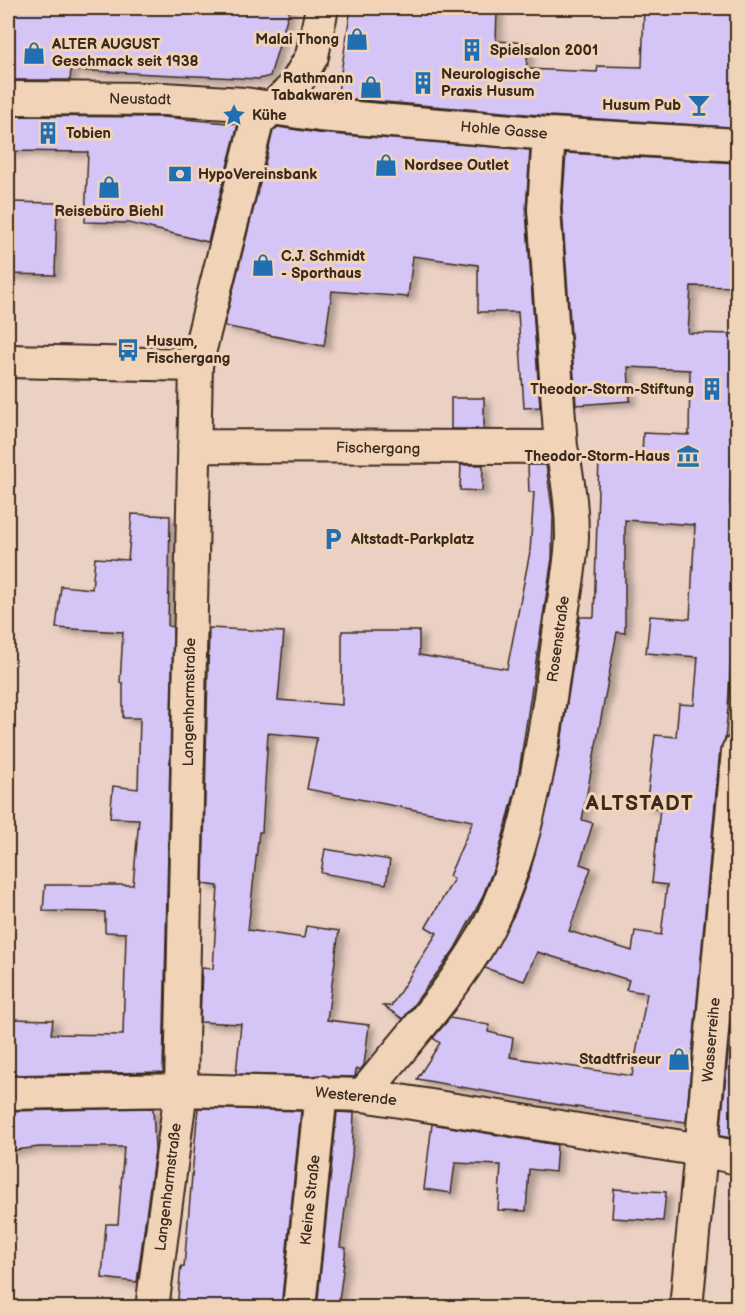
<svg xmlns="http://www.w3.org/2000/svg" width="745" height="1315" font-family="'Balsamiq Sans',sans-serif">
	<defs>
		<filter id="shadow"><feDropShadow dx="6" dy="4" stdDeviation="3" flood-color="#0004"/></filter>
	</defs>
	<rect width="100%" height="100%" fill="#ebd0c4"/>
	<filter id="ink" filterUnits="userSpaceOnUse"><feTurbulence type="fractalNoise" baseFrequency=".0167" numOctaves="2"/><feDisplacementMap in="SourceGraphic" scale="12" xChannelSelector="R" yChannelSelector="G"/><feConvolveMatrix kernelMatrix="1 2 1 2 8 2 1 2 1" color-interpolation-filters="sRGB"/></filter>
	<g filter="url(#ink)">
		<path fill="#d5c5f7" stroke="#3b2a1e" stroke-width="1.5" fill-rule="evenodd" filter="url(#shadow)" d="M8,8H290L270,76L259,79L71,70L70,80H8Z
			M351,8H497L496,41L529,43L526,69L597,72L598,66L642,67L644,8H738V120L731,127L550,116L337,98Z
			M8,116L163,117L238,124L208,242L129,223L85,222L88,152L8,151Z
			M278,127L318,133L530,150L526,210L540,407L524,408L518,312H478V265L413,256L408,297L332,291L324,346L224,326L273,131Z
			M566,153L738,163V287L691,286L688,333L736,334L730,504H738V537L728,708L725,739L720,749L686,1122L561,1105L417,1079L440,1043L433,1038L450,1018L489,1025L488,1032L513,1038L510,1057L632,1076L647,993L626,990L629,980L537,952L524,981L485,968L515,913L530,873L560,750L580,617H594L599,458L642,460L643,433L689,435L690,370L628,367L630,401L576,405L562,209ZM625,520L695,525L690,619L650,616L646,653L698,657L694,705L679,704L676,737L655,735L646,807L660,808L652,883L667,885L661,935L635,931L632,951L569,931L591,868L580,864L593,823L582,820L617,632L625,633Z
			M8,202L57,203L55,275L8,274Z
			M451,398H484V429H451Z
			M461,465H483L482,491L460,490Z
			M528,465H546L553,515L552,558L517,784L496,862L482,898L454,950L403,1019L383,1006H391L437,933L426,927L454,879L449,876L473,821L307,789L317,738L268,733L262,832H259L248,930L304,938L306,926L339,931L327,1020L369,1025L364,1065L361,1069H356L355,1077L236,1074L241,1024L200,1022L202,968L213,969L218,886L203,884L209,628L284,632L278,700L342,705V631H419V655L507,669L530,552L534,492H529Z
			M132,514L170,516L168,626L173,627L163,1072L8,1075L9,1019L53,1020L51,1034L123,1035L126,933L105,932V912L43,911L45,885H133L139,819L110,818L113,786L138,789L140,718H123V683H120L123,632L56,628L61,586L92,589L95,558L128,560Z
			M325,849L390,860L386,884L321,873Z
			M738,951V1139L720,1136Z
			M153,1108L155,1150L137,1282L102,1278L106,1224H118L124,1147H39L8,1151V1111Z
			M198,1108L301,1111L281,1308H177L181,1266L184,1267Z
			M337,1112L354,1113L352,1156L340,1247L346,1248L338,1308H317Z
			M432,1124L557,1145L555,1172L529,1169L526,1211L498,1210L501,1165L455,1163L451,1193L424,1189Z
			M614,1189L666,1192L663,1221L612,1218Z"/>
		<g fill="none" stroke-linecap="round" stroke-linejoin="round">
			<g stroke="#3b2a1e" stroke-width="36">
				<path id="street" d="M8,98L164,99L244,104L319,115L549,134L738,145
					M8,361L196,365
					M194,446L561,447
					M8,1093L181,1090L363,1095L701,1150L738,751
					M363,1095C403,1045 450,995 482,939C530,853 547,725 560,627C564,598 571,567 572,537C572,506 568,477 561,447L544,209L549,134
					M152,1308L181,1090L196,365L257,122L294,87L312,56L322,8
					M299,1308L321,1092
					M686,1308L701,1150L738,1158"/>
			</g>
			<use href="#street" stroke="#f1d3b7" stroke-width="32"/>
		</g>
	</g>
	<defs>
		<g id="shop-bare" transform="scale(1.8)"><path d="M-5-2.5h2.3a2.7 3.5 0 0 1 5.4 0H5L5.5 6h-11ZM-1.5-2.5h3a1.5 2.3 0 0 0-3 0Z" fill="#1f6fb2" stroke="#f1d3b7" stroke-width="2.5" paint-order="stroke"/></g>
		<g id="building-bare" transform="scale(1.8)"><path d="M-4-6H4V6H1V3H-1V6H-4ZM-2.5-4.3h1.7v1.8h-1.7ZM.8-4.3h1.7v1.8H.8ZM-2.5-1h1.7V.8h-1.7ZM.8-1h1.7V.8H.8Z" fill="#1f6fb2" stroke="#f1d3b7" stroke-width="2.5" paint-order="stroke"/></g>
		<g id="bar-bare" transform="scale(1.8)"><path d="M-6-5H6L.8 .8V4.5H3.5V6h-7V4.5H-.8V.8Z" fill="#1f6fb2" stroke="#f1d3b7" stroke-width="2.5" paint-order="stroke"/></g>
		<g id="sight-bare" transform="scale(1.8)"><path d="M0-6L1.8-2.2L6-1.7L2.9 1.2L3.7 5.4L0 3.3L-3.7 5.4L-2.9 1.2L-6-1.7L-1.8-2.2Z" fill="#1f6fb2" stroke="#f1d3b7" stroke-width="2.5" paint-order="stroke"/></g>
		<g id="bank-bare" transform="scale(1.8)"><path d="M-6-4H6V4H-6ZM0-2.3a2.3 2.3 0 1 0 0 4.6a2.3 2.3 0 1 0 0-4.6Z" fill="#1f6fb2" stroke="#f1d3b7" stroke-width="2.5" paint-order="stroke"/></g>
		<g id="bus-bare" transform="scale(1.8)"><path d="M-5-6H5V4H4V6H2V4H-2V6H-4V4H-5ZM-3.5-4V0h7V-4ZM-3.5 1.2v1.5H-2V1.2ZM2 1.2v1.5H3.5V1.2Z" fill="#1f6fb2" stroke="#f1d3b7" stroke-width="2.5" paint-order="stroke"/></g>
		<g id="museum-bare" transform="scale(1.8)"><path d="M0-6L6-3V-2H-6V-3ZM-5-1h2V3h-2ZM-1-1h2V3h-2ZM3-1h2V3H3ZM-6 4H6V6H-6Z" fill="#1f6fb2" stroke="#f1d3b7" stroke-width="2.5" paint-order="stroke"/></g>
		<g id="parking-bare" transform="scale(1.8)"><path d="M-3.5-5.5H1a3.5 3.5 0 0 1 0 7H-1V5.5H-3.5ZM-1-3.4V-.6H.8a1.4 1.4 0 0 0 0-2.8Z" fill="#1f6fb2" stroke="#f1d3b7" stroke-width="2.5" paint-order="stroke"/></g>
	</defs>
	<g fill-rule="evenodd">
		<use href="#shop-bare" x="357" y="39"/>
		<use href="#building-bare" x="472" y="50"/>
		<use href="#shop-bare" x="34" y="53"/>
		<use href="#building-bare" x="423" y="83"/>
		<use href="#shop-bare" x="371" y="87"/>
		<use href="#bar-bare" x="699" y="105"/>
		<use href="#sight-bare" x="234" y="115"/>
		<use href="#building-bare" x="48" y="133"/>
		<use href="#shop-bare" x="386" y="165"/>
		<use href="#bank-bare" x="180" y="174"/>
		<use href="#shop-bare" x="109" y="187"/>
		<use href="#shop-bare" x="263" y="265"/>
		<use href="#bus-bare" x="128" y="350"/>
		<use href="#building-bare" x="712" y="389"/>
		<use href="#museum-bare" x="688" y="456"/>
		<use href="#parking-bare" x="333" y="539"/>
		<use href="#shop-bare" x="679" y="1059"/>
	</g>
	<g text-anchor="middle" stroke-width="6" stroke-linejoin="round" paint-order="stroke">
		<g font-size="15" font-weight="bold" fill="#3b2a1e" stroke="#f1d3b7" text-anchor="start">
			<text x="339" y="44" text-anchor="end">Malai Thong</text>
			<text x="52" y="49">ALTER AUGUST<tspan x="52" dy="17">Geschmack seit 1938</tspan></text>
			<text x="490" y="55">Spielsalon 2001</text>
			<text x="441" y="79">Neurologische<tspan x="441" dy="17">Praxis Husum</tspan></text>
			<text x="353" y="83" text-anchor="end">Rathmann<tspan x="353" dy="17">Tabakwaren</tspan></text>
			<text x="681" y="110" text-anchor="end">Husum Pub</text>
			<text x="252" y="120">Kühe</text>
			<text x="66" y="138">Tobien</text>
			<text x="404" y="170">Nordsee Outlet</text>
			<text x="198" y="179">HypoVereinsbank</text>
			<text x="109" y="216" text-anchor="middle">Reisebüro Biehl</text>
			<text x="281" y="261">C.J. Schmidt<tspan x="281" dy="17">- Sporthaus</tspan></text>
			<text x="146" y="346">Husum,<tspan x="146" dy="17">Fischergang</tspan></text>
			<text x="694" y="394" text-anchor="end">Theodor-Storm-Stiftung</text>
			<text x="670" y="461" text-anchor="end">Theodor-Storm-Haus</text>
			<text x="351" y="544">Altstadt-Parkplatz</text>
			<text x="661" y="1064" text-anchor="end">Stadtfriseur</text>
		</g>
		<g font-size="15" fill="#3b2a1e" stroke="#f1d3b7">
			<text transform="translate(140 99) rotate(1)" y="5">Neustadt</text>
			<text transform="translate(504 130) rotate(5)" y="5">Hohle Gasse</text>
			<text transform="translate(378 448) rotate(1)" y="5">Fischergang</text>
			<text transform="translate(558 639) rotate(-82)" y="5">Rosenstraße</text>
			<text transform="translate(189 702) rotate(-89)" y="5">Langenharmstraße</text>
			<text transform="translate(711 1040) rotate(-85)" y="5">Wasserreihe</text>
			<text transform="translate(356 1096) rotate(6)" y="5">Westerende</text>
			<text transform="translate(168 1187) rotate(-83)" y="5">Langenharmstraße</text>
			<text transform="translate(310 1200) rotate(-84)" y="5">Kleine Straße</text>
		</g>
		<g font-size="21" font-weight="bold" letter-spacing="1.5" fill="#3b2a1e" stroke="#f1d3b7">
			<text x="640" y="810">ALTSTADT</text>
		</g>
	</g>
	<rect width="745" height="1315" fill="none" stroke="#f1d3b7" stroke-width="30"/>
	<rect x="15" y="15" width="715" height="1285" fill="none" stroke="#3b2a1e" stroke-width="2" filter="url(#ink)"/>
</svg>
